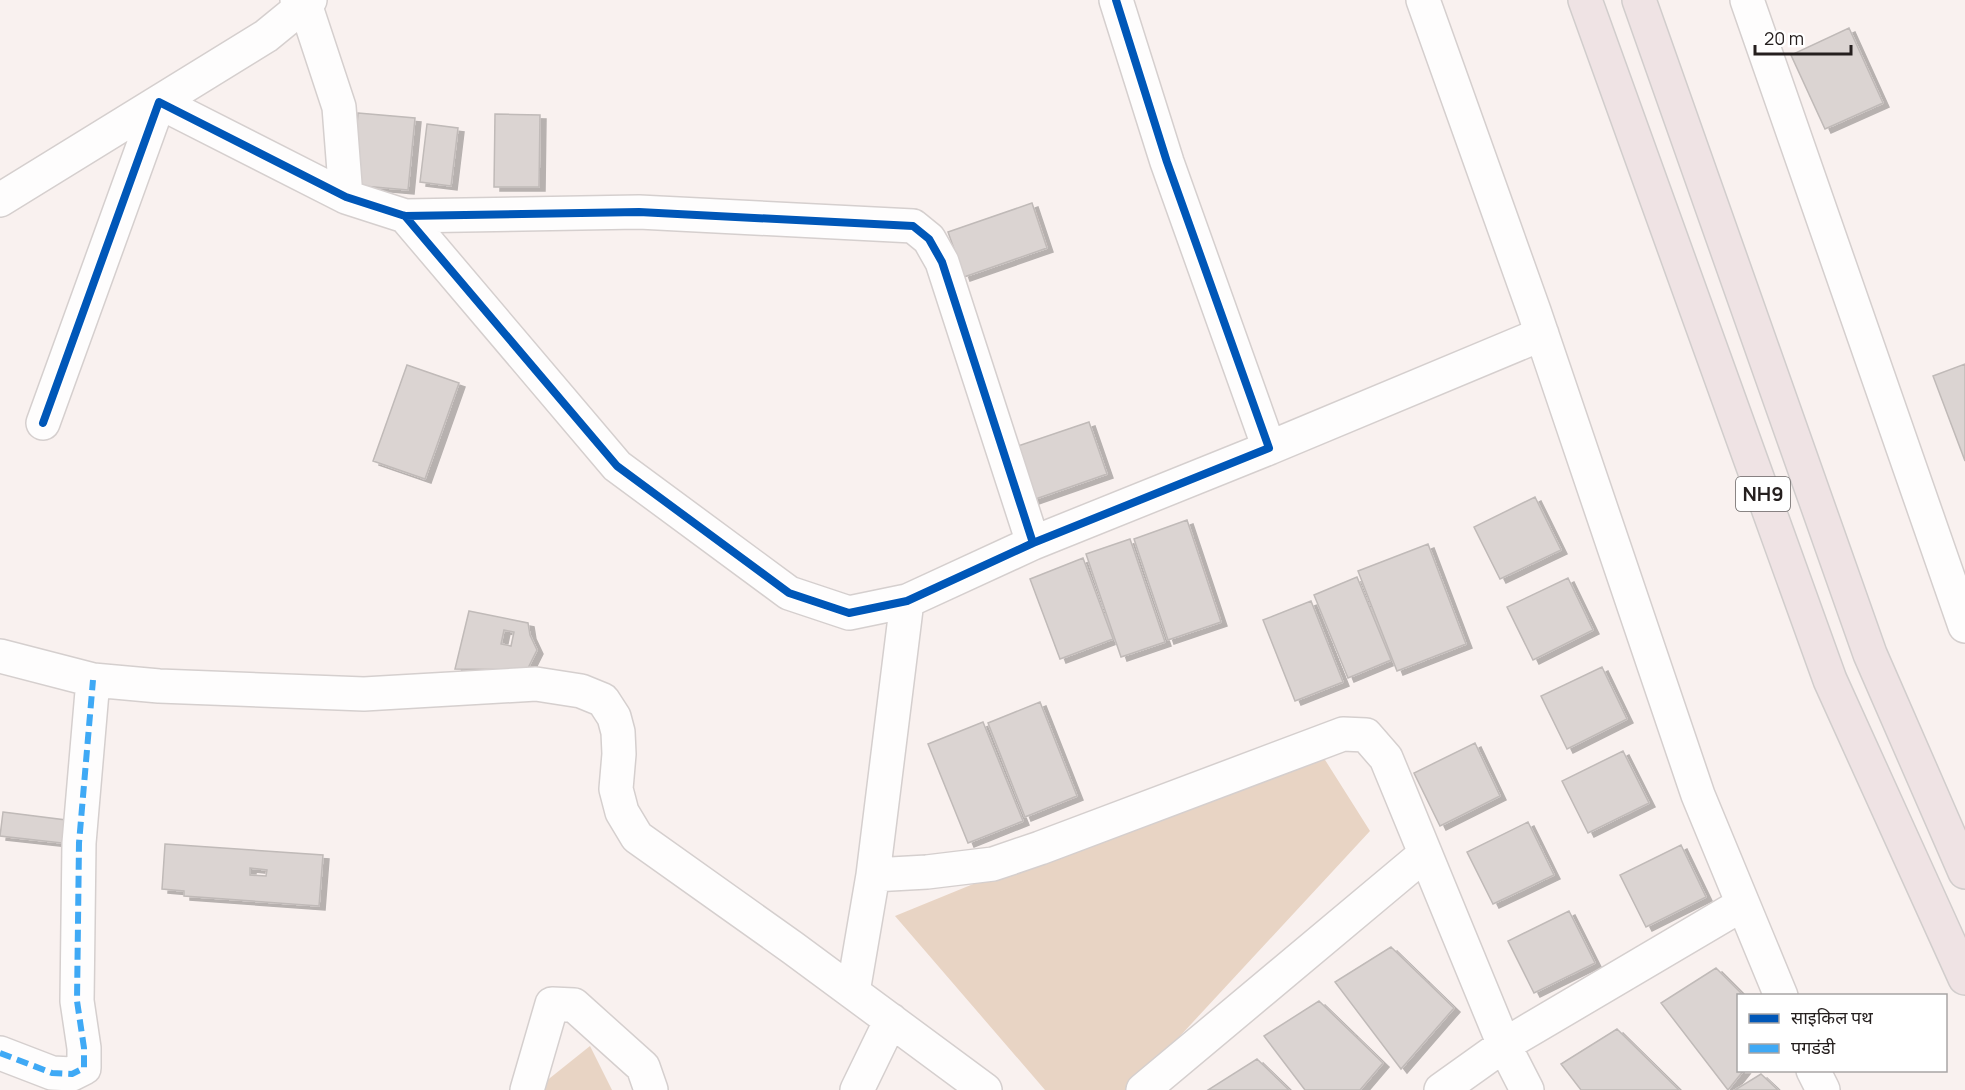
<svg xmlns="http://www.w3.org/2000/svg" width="1965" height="1090" font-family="Manrope,'Noto Sans Devanagari',sans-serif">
	<defs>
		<filter id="shadow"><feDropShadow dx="6" dy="4" stdDeviation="0" flood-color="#0004"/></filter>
	</defs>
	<rect width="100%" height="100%" fill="#f9f1ef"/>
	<path fill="#e8d4c4" d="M1315,744L1370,831L1130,1090H1045L895,916Z
		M590,1046L612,1090H535Z"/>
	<path fill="#dbd4d2" stroke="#c0bab8" stroke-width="1.5" fill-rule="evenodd" filter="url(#shadow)" d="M1849,28L1883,103L1825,129L1791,55Z
		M358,113L415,118L408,190L352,185Z
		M495,114L540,115L539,187H494Z
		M427,124L458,128L451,186L420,182Z
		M1032,203L1047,248L964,277L948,232Z
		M1965,364V461L1933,376Z
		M407,365L459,383L425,479L373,461Z
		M1089,422L1107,474L1027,502L1009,449Z
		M1535,497L1561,550L1500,579L1474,527Z
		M1187,520L1221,622L1168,640L1134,539Z
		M1130,539L1165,642L1121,657L1086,554Z
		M1428,544L1466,644L1397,671L1358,571Z
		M1083,558L1113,639L1060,659L1030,579Z
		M1357,577L1391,660L1348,678L1314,595Z
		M1568,578L1593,630L1533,660L1507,607Z
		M1311,601L1343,682L1295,701L1263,620Z
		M469,611L528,623L530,635L537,650L527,670L455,669ZM504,630L514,632L511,646L501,644Z
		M1602,667L1627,719L1567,749L1541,696Z
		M1040,702L1077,796L1025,817L988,723Z
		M983,722L1023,821L968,843L928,744Z
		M1475,743L1500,796L1440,826L1414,773Z
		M1623,751L1649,803L1588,833L1562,781Z
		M3,812L66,820L62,843L0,836Z
		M1528,822L1554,875L1493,904L1467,852Z
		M165,844L323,855L319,906L184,896V891L162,889ZM250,868L267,870L266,876L250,875Z
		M1681,845L1706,897L1646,927L1620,875Z
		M1569,911L1595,963L1534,993L1508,941Z
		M1391,947L1454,1008L1401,1069L1335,982Z
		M1716,968L1744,996H1738V1070H1744L1728,1090L1661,1003Z
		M1319,1001L1383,1063L1360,1090H1305L1264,1036Z
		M1617,1029L1679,1090H1581L1561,1064Z
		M1257,1059L1289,1090H1208Z
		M1761,1074L1778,1090H1735Z"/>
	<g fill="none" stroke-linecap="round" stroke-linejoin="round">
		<g stroke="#d5cfce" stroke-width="36">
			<path id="minor" d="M297,0L305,4L339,107L346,197
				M1423,0L1534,311L1698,795L1781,996
				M1747,0L1965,626
				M0,200L266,36L310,0
				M405,216L617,466L789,593L849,613L907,601L1033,543L1269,448L1167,162L1116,0
				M43,423L159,102L346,197L405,216L639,212L913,226L929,239L942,262L1033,543
				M1269,448L1542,334
				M0,656L93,680L159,686L364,694L536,684L581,691L603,700L614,717L618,732L619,754L616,789L622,812L637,837L793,948L985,1090
				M873,875L927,872L993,864L1040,848L1343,734L1366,735L1386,758L1504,1045L1527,1090
				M853,992L873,875L907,601
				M0,1053L52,1073L72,1074L84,1068V1048L77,1001L79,843L93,680
				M1813,1070L1823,1090
				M527,1090L552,1004L574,1005L643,1067L651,1090
				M857,1090L891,1020
				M1143,1090L1425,854
				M1441,1090L1504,1045L1743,904"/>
		</g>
		<g stroke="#d1cdcc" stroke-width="36">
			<path id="highway" d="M1585,0L1830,680L1965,978
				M1639,0L1870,654L1965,872"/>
		</g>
		<use href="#minor" stroke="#fefdfd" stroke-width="33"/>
		<use href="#highway" stroke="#efe3e4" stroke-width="33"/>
		<path stroke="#3fa9f5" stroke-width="6" stroke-dasharray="12 6" stroke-linecap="butt" d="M0,1053L52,1073L72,1074L84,1068V1048L77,1001L79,843L93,680"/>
		<g stroke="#fff" stroke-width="11">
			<path id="cycleway" d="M405,216L617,466L789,593L849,613L907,601L1033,543L1269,448L1167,162L1116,0
				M43,423L159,102L346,197L405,216L639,212L913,226L929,239L942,262L1033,543"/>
		</g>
		<use href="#cycleway" stroke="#0057b8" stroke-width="8"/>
	</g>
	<g text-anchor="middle" stroke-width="4.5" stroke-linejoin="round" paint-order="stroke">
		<rect fill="#fff" stroke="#666262" stroke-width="1.5" x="1736" y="477" width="54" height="34" rx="4.5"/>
		<g font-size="20" font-weight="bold" fill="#251f1e">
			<text x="1763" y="501">NH9</text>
		</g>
	</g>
	<rect x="1737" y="994" width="210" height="78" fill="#ffffff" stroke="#a8a5a5" stroke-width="1.5"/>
	<rect x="1749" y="1014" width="30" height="9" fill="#0057b8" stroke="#a8a5a5" stroke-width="1.5"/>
	<text x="1791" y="1024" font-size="18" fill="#251f1e">साइकिल पथ</text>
	<rect x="1749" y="1044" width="30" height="9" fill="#3fa9f5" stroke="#a8a5a5" stroke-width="1.5"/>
	<text x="1791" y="1054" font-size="18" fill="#251f1e">पगडंडी</text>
	<path d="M1755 45v9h96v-9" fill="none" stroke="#251f1e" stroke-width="3"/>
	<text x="1764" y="45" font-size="18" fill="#251f1e" stroke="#ffffff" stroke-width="4.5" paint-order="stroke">20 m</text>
</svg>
